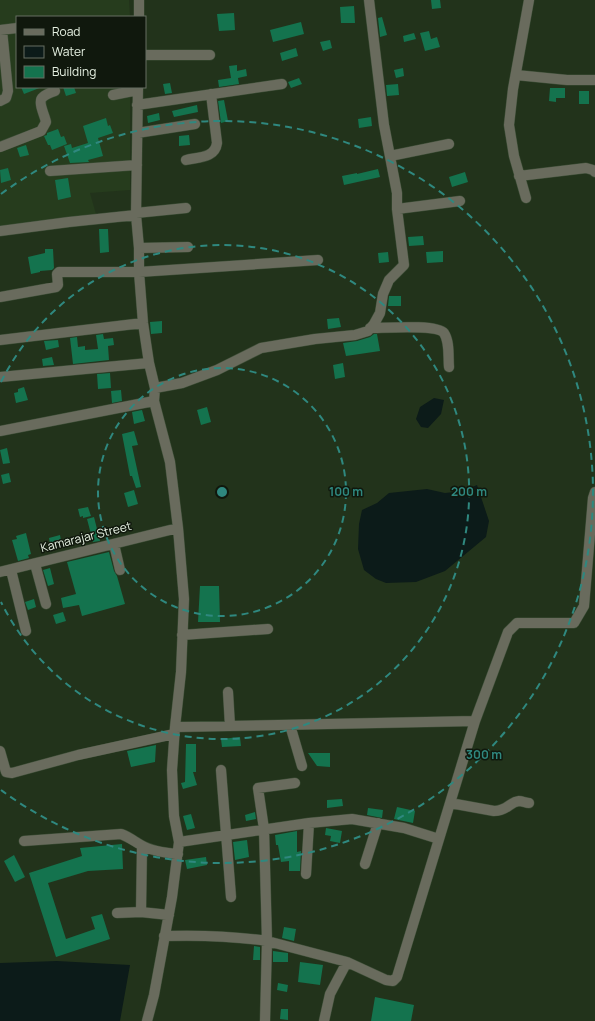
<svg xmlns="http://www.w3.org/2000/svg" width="595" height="1021" font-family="Manrope,sans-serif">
	<rect width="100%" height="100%" fill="#22331b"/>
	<path fill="#263c1d" d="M0,0H129L130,17H17V87H130V190L90,193L96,214L0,226Z"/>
	<path fill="#0c1b19" d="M434,398L444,400L441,414L428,428L421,427L416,419L420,407Z
		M477,485L489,521L486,537L445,571L416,582L386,583L376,579L364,570L358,549L359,524L362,510L377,503L389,493L427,489L445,493L463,491Z
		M57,961L130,965L120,1021H0V963Z"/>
	<path fill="#14734e" d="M431,0H440L441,8L432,9Z
		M354,6L355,23H341L340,7Z
		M234,13L235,30L219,31L217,14Z
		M382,17L387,35L380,37L378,18Z
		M301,22L304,34L273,42L270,30Z
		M429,31L431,39L437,37L440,47L425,51L420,33Z
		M414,33L416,39L404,42L403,36Z
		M330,40L332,48L323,51L320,42Z
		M296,48L298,56L282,61L280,53Z
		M237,65V71L246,69L247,76L238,78L239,84L219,87L218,80L231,78L229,66Z
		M403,68L404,76L396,78L394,70Z
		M299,78L302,84L291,88L288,82Z
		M170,83L172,93L165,94L163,84Z
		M398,84L399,95L387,96L386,85Z
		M21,87H42L24,94Z
		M63,87H74L76,93L66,96Z
		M550,88H565V98H556V102L549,101Z
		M579,91H589V104H579Z
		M224,100L228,121L221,123L218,101Z
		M197,105L198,112L174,117L172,111Z
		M159,113L160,120L148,123L147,116Z
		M371,117L372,126L359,128L358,119Z
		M106,118L108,126L110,125L113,133L98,138L103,156L88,160L89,162L70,163L64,146L71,144L72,148L88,143L83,126Z
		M58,129L61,137L64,136L67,144L52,150L50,145H48L44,136L47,135V133Z
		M189,135L190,145L179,146V136Z
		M26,145L29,155L20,157L17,148Z
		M8,168L11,180L1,183L0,170Z
		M378,169L380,177L344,185L342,176L357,173V174Z
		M465,172L468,182L452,187L449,177Z
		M68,178L71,197L58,200L55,180Z
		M99,229H108L109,252L100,253Z
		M423,236L424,245L409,246L408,237Z
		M45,249H53L54,268L52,270L40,271V272L31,274L28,257L45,253Z
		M443,251V262L427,263L426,252Z
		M388,252L389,262L379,263L378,253Z
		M389,296H401V306H388Z
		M339,318L341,327L328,329L327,319Z
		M162,321V333L151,334L150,322Z
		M103,334L104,339L113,338L114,345L108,346L109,360L73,364L70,338L77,337L78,347L85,346V350L98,349L96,335Z
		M374,334H377L380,351L346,356L343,343L357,341L370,337Z
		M58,340L59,347L46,350L44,341Z
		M52,357L54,365L43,366L42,359Z
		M343,363L345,377L335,379L333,365Z
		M110,373L111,388L98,389L97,374Z
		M24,387L28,400L16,403L14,393L18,392V389Z
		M121,390L122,401L112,403L111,391Z
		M207,407L211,422L201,425L197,410Z
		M142,410L145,421L134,424L132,412Z
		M134,431L138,445L132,446L141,487L136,488L132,476H130L122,434Z
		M7,448L10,463L3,464L0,450Z
		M9,473L11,482L3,484L1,475Z
		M134,490L138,504L128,507L124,493Z
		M88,507L91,516L83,518V516L80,517L78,509Z
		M94,517L100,541L93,542L87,519Z
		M26,533L31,554L28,555L29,558L18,561L12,540L17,539L16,536Z
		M60,535L62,546L51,549L49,538Z
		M109,552L114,571L117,576L125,604L82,616L79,605L63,608L61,598L76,594L67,562Z
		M50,568L54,584L48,586L43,570Z
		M200,586H219L220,622H198Z
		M34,599L36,607L28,610L25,602Z
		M63,612L66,621L56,624L53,615Z
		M240,737L241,746L222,747L221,739Z
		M186,744H196V772H193L197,785L183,789L181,783L185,782Z
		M156,745L155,762L131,767L127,751Z
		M308,753H330V767L317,766Z
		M342,799L343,806L327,808V800Z
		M397,807L415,811L413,823L394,819Z
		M368,808L383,810L382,818L367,815Z
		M255,812L256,819L246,821L245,815Z
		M191,814L195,828L187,830L183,816Z
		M326,828L342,831L340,843L330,841L331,836L325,835Z
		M297,831V852L301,851L300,871H289V861L281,862L278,845H276L275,835Z
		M247,840L249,857L235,860L233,842Z
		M122,844L123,869L88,871L48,883L66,939L95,929L91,917L102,914L110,939L56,957L29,873L82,856L80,848Z
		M14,855L25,877L15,882L4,861Z
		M206,857L207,865L187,869L185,860Z
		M284,927L296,929L294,941L282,938Z
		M254,946L260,947V960H253Z
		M273,951L288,953V962H273Z
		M300,962L323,965L320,985L298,982Z
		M278,983L288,985L287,992L277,990Z
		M375,997L414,1005L411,1021H371Z
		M281,1009H288V1020L280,1019Z"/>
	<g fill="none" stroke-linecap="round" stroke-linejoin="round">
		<g stroke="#3d4e37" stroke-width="11">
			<path id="minor" d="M139,0V17
				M0,30L17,28
				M145,55H210
				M516,75L567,80H595
				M138,87L136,215L139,248V272L143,323L149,363L155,388L154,401L170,462L178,528L184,599L181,672L175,727L172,770L174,816L179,842L172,897L154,995L147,1021
				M113,95L138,90
				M0,101L6,98L8,91L2,30
				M137,105L282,84
				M137,133L195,124
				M0,147L41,131L46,122C45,116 37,101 43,97C46,94 52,92 55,91
				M390,156L449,144
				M186,160C199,157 215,158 217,143L211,94
				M50,171L137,165
				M519,176L586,168L593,170L595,172
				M526,198L514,156L509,125L513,89L529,0
				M397,209L460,201
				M136,213L186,208
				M0,231L69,222L136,215
				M139,248L188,247
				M0,297L56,287L58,285L57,274L59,272H139L318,260
				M370,328C384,328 437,324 444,333C450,342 448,357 449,367
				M0,340L143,323
				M0,377L149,363
				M155,388L182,383L217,370L261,348L315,339L355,335L368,331L374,324L380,313L383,294L389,280L404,265L397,209V193L384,125L369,0
				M0,431L154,401
				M114,544L120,570
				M35,564L46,604
				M11,570L26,631
				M0,572L178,528
				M182,635L268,629
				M228,692L230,726
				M290,725L302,766
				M175,727L475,721
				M0,751L6,772L12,773L78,755L174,734
				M221,770L231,897
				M295,783L258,788L264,829L267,941L347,962
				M450,803L494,811C508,811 509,802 519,801C522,801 526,803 529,803
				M24,841L121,834C129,837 134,841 141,845C151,851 166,853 178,854
				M179,842L309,823L352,819L404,828L439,839
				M365,864L378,823
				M306,874L309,823
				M141,912L142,846
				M117,913L141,912L169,915
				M164,936C198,935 233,936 267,941L265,1021
				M324,1021L330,994L347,962L386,980L393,981L397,977L475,721L508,632L517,623H574L584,606L593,498L595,492"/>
		</g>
		<use href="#minor" stroke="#696b5d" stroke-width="10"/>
	</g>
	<g fill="none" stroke="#2f887f" stroke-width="2" stroke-dasharray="7 5">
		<circle cx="222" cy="492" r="124"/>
		<path d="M1 382A247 247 0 1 1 1 602"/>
		<path d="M1 194A371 371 0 1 1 1 790"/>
	</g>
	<g text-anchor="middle" stroke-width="3" stroke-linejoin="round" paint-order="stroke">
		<g font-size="12" fill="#e6f1e2" stroke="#10180d">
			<text transform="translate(86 537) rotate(-14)" y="4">Kamarajar Street</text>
		</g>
	</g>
	<circle cx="222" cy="492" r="6" fill="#2f887f" stroke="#10180d" stroke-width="2"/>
	<g font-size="12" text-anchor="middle" font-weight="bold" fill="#2f887f" stroke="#10180d" stroke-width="3" stroke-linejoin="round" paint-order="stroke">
		<text x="346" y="496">100 m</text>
		<text x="469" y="496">200 m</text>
		<text x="484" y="759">300 m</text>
	</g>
	<rect x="16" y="16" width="130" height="72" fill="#10180d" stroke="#666f62"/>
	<rect x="24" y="29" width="20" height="6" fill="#696b5d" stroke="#666f62"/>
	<text x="52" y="36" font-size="12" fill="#e6f1e2">Road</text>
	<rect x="24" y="46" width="20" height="12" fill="#0c1b19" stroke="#666f62"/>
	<text x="52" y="56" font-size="12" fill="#e6f1e2">Water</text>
	<rect x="24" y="66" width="20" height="12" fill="#14734e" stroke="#666f62"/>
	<text x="52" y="76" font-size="12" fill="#e6f1e2">Building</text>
</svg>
